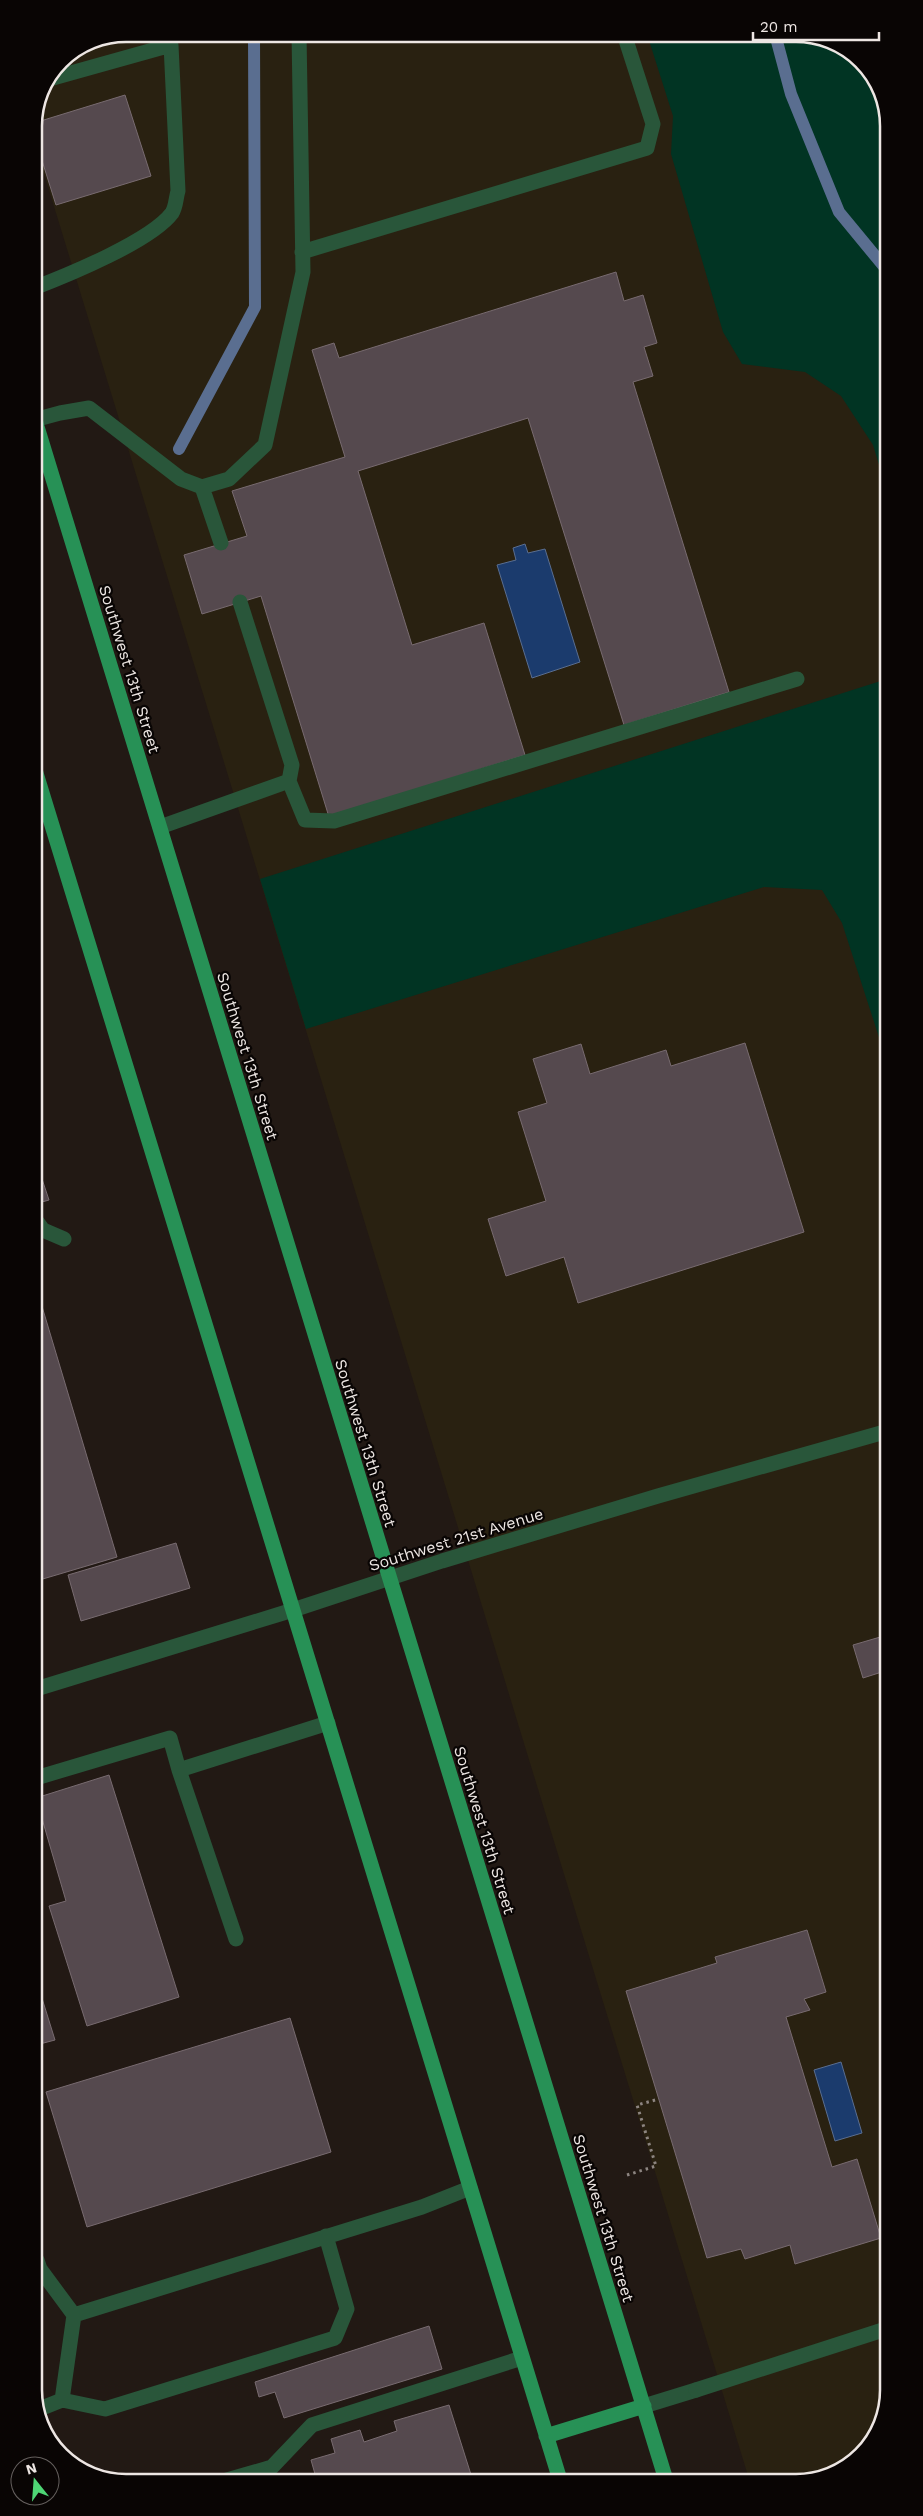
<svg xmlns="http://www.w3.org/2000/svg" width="923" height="2516" font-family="'Work Sans',sans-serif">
	<rect width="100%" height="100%" fill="#221914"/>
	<path fill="#292111" d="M126,34H803L858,57L886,102L889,2390L870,2446L821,2479H749L34,141V121L61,61L91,41Z"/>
	<path fill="#013423" d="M647,34H803L858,57L886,102L887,491L873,445L841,396L805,372L742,364L723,332L671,154L673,116Z
		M887,679V1062L842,923L822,890L764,887L306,1029L260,879Z"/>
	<path fill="#1b3b6d" stroke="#5a6e90" d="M525,544L528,553L545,549L580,662L532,678L497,565L516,560L513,548Z
		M841,2062L862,2133L835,2141L814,2070Z"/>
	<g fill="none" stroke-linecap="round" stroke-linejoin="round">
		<path stroke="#5a6e90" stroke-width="12" d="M775,34L791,94L839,212L886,269
			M179,449L255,307L254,34"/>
	</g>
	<path fill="#55494e" stroke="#786b70" d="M125,95L151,176L56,205L34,135V123Z
		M616,272L624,301L643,295L657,343L644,347L653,376L633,382L729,692L624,725L528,418L358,471L412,645L484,623L525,755L329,817L261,596L202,614L184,555L247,536L232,491L345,457L312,350L334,343L339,358Z
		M745,1043L804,1232L578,1303L564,1257L506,1276L488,1219L546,1201L518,1112L547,1103L533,1059L581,1044L590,1074L666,1050L671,1066Z
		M35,1158L49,1200L35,1204Z
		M35,1283L117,1557L36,1581Z
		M176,1543L190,1588L81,1621L68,1575Z
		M886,1630H888V1680L885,1671L863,1678L853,1645L887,1635Z
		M109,1775L179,1997L87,2026L49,1906L66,1901L36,1798Z
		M807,1930L826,1992L804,1999L810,2010L786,2017L832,2167L857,2159L881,2238L795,2264L790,2245L745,2259L741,2249L707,2258L626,1991L717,1963L715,1957Z
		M36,1979L55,2040L36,2045Z
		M290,2018L331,2152L87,2227L46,2092Z
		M429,2326L442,2369L284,2418L275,2392L259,2397L255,2382Z
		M449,2405L473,2481H317L311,2460L335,2453L331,2439L360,2430L364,2442L397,2431L394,2421Z"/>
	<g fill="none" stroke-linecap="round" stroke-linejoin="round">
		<path stroke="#8d8581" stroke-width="3" stroke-dasharray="2.5 4" stroke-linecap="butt" d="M627,2175L656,2166L637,2105L659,2099"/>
		<path stroke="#29563a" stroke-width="15" d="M302,252L647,148L653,124L624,34
			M34,288C68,275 151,241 172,213C176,207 176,197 178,191L171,45L53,78
			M34,420L60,413L89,408L181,479L202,487L229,479L265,445L303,272L299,34
			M202,487L221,543
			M289,781L305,820L334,821L797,679
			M160,827L289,781L292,765L240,602
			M35,1219L43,1230L64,1239
			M36,1778L170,1738L179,1770
			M236,1939L179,1770L328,1723
			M37,2260L40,2269L74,2315
			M62,2400L105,2409L335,2338L347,2309L326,2236
			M644,2406L696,2390
			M37,2410L62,2400L74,2315L422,2207L470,2188
			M220,2482L272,2467L312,2425L522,2358"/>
		<path stroke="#29563a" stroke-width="15" d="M36,1689L293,1610L442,1561L658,1496L888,1431
			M696,2390L889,2328"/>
		<path stroke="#279156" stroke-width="15" d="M34,417L666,2480
			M35,770L560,2480
			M546,2436L644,2406"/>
	</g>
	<g text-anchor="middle" stroke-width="4.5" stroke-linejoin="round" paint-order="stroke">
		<g font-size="16" fill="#ede6e3" stroke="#090504">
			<text transform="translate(130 669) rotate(73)" y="6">Southwest 13th Street</text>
			<text transform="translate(248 1056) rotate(73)" y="6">Southwest 13th Street</text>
			<text transform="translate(366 1443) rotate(73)" y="6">Southwest 13th Street</text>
			<text transform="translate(456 1539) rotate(-17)" y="6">Southwest 21st Avenue</text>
			<text transform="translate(485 1830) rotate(73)" y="6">Southwest 13th Street</text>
			<text transform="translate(604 2218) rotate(73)" y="6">Southwest 13th Street</text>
		</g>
	</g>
	<path d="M0 0H923V2516H0ZM126 42H796A84 84 0 0 1 880 126V2390A84 84 0 0 1 796 2474H126A84 84 0 0 1 42 2390V126A84 84 0 0 1 126 42Z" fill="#090504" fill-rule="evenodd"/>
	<path fill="none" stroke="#ede6e3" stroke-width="2.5" d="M126 42H796A84 84 0 0 1 880 126V2390A84 84 0 0 1 796 2474H126A84 84 0 0 1 42 2390V126A84 84 0 0 1 126 42Z"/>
	<g transform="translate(35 2481) rotate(343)"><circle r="24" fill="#090504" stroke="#645f5d"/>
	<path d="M0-4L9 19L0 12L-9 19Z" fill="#4ed675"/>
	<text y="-8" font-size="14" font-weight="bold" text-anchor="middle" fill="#ede6e3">N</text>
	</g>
	<path d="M753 32v8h126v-8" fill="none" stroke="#ede6e3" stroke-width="2.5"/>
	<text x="760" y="32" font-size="15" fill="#ede6e3" stroke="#090504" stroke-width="4" paint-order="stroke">20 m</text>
</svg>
